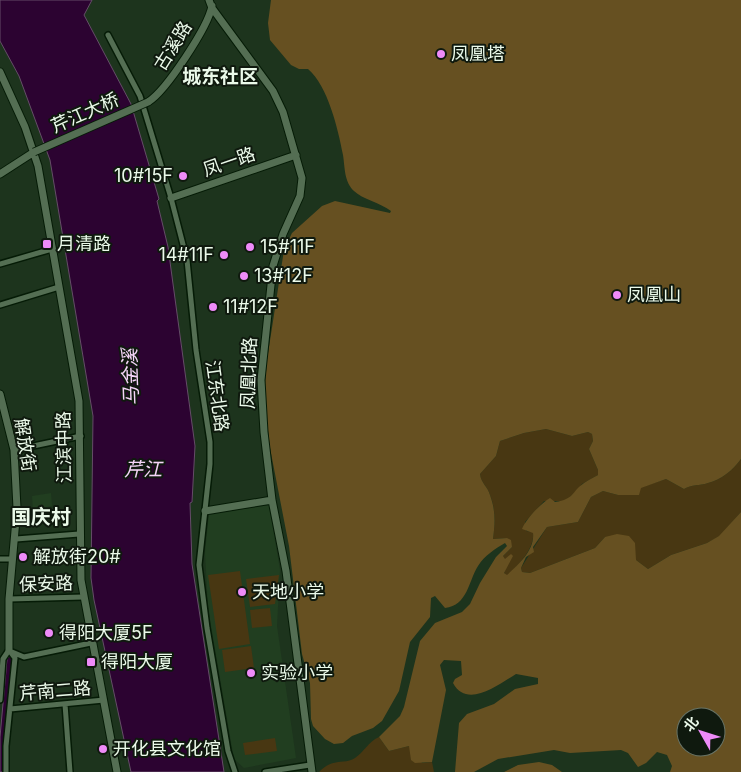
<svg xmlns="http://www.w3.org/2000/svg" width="741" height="772" font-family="Inter,'Noto Sans SC',sans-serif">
	<rect width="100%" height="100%" fill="#1d341d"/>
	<path fill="#213e20" d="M51,493L52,506L35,509L37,527L34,528L32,496Z
		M269,505L280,570L277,626L296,758L244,768L234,759L208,608L205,553L209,514Z"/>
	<path fill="#483712" d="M546,429L572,436L588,432L592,434L593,441L589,449L598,470V475L582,484L576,492L565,501H544L525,522L526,531L533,532C535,549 518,565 507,576L504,573L506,568L503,556L512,547L507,538L493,539C495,524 496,510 490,495C488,487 481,483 480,474L496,456L500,441L524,433Z
		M741,459V512L720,536L707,543L671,555L648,569L605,537L595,548L530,573L522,572L521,568L547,527L578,522L591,497L603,491L618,495L666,479L684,489C692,484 699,486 708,483C721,480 733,470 741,459Z
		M240,571L250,644L219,649L208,575Z
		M279,575L275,604L250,607L246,579Z
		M270,608L272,626L252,628L250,610Z
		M251,646L254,668L225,672L222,650Z
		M379,737L389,751L409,746L422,763L432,762L434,772H319C333,757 345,765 355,758C364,752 368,742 379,737Z
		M275,738L277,751L245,755L243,743Z"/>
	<path fill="#665021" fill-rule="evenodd" d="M271,0H741V459C733,470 721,480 708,483C699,486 692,484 684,489L666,479L641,488L639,495H618L603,491L591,497L578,522L547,527L533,547L534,552L526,557L521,568L522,572L530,573L595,548L605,537L617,534L629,536L635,543L636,560L648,569L671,555L707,543L719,536L741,512V772H670L672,766L667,755L657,752L646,763L638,767L628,753L621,750L570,753L554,750L498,759L474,772H455L459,723L467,714L494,704L515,689L538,684V678L516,674C498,685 467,709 453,683L455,679L462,675L461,661L444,660L440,665L446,690L432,762L415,763L411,760L409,746L389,751L379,737L400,716L404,707L420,641L435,623L462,612L470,604L480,583L496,557L507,546L505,543C495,549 485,555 478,566C468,582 468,605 445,608L435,596L431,598L430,617L410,642L399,691L382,721L373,728L352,736L343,743L334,744L325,739L313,726L311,719L310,683L302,654L289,546L270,448L264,395L267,360L284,250L292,233L322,206L335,201L390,213L391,211C381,203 362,199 354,191C344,182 345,167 343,155C338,129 328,86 308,69H299L291,65L270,40L268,23ZM546,429L572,436L588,432L592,434L593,441L589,449L598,470V475C593,478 588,480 584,483C571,492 575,499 555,502L550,498C540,504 526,519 522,529L533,533C535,550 518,565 507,575L504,573L513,556L511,554L505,559L503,556L512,547L511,540L507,538L493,539C495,524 496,511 490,495C488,487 481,483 480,474L496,456L500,441L524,433ZM686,717H716V747H686Z
		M539,762L552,765L562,772H504L518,765Z"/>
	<path fill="#2c0331" stroke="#654d68" d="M0,0H92L84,15L131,104L159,199L157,201L168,247L195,446L192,502L190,503L192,564L224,772H131L94,600L91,578L93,416L50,160L19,76L0,41Z
		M10,656L12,659L3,772H0V737L7,659Z"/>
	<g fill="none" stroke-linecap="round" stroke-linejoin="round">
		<g stroke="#051b06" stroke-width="8">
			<path id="street" d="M108,35L140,96L171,198L187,260L196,350L210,442V464L199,565L207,628L228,751L235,772
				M0,264L52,249
				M0,305L59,287
				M14,450L81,436
				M16,539L79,534
				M0,559H12
				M9,599L83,597
				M12,652L24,657L91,643
				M0,700L3,659L9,650
				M65,704L70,772
				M10,709L104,700
				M6,772V746L15,658L9,650
				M265,772L310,765"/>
		</g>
		<g stroke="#051b06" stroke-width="9">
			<path id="secondary" d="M209,0L212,8L273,91L283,112L302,178L300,196L283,234L273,266L261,380L264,432L272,500L286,571L312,772
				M0,72L25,127L38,166L79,401L81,580L117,772
				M148,102C166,91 208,27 212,6
				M0,174L34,152
				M171,198L296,155
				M0,394L14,450L17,508L9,599V650
				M205,511L272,500"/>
		</g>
		<use href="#street" stroke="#546e53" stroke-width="5"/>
		<use href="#secondary" stroke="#546e53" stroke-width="7"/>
		<g stroke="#051b06" stroke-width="9" stroke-linecap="butt">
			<path id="secondary-bridge" d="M34,152L148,102"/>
		</g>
		<use href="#secondary-bridge" stroke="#546e53" stroke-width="7"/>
	</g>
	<g fill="#ee8bf8" stroke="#0f190e" stroke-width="2">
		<circle cx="441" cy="54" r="5"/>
		<circle cx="183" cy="176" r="5"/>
		<rect x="42" y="239" width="10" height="10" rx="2.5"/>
		<circle cx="250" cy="247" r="5"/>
		<circle cx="224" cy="255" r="5"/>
		<circle cx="244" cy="276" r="5"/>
		<circle cx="617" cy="295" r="5"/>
		<circle cx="213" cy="307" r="5"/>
		<circle cx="23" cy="557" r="5"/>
		<circle cx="242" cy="592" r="5"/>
		<circle cx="49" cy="633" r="5"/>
		<rect x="86" y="657" width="10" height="10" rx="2.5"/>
		<circle cx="251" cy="673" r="5"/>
		<circle cx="103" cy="749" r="5"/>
	</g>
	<g text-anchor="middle" stroke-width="4" stroke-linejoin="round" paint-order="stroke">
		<g font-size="18" fill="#ebfaea" stroke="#0f190e">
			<text transform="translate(173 46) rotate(-58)" y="6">古溪路</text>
			<text transform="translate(85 113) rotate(-24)" y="6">芹江大桥</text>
			<text transform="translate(229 162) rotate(-19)" y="6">凤一路</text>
			<text transform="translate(249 373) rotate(-88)" y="6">凤凰北路</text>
			<text transform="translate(217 396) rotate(82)" y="6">江东北路</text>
			<text transform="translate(25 445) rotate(81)" y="6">解放街</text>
			<text transform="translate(64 447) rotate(-91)" y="6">江滨中路</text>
			<text transform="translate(46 584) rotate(-2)" y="6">保安路</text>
			<text transform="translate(55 691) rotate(-5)" y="6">芹南二路</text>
		</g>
		<g font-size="18" fill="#ebfaea" stroke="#0f190e" text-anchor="start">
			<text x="451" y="60">凤凰塔</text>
			<text x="173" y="182" text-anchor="end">10#15F</text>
			<text x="57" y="250">月清路</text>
			<text x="260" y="253">15#11F</text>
			<text x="214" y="261" text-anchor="end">14#11F</text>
			<text x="254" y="282">13#12F</text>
			<text x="627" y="301">凤凰山</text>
			<text x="223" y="313">11#12F</text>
			<text x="33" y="563">解放街20#</text>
			<text x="252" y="598">天地小学</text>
			<text x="59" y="639">得阳大厦5F</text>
			<text x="101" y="668">得阳大厦</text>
			<text x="261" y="679">实验小学</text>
			<text x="113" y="755">开化县文化馆</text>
		</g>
		<g font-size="19" font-weight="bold" fill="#ebfaea" stroke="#0f190e">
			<text x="220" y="83">城东社区</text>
		</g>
		<g font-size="19" font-style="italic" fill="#f5d5f8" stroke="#0f190e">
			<text transform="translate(130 377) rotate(-92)" y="7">马金溪</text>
			<text x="143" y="476">芹江</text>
		</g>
		<g font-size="20" font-weight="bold" fill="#ebfaea" stroke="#0f190e">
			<text x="41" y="524">国庆村</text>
		</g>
	</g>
	<g transform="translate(701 732) rotate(309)"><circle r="24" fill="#0f190e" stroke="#677366"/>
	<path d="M0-4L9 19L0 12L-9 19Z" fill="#ee8bf8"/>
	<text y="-8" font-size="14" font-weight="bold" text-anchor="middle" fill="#ebfaea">北</text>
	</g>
</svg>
